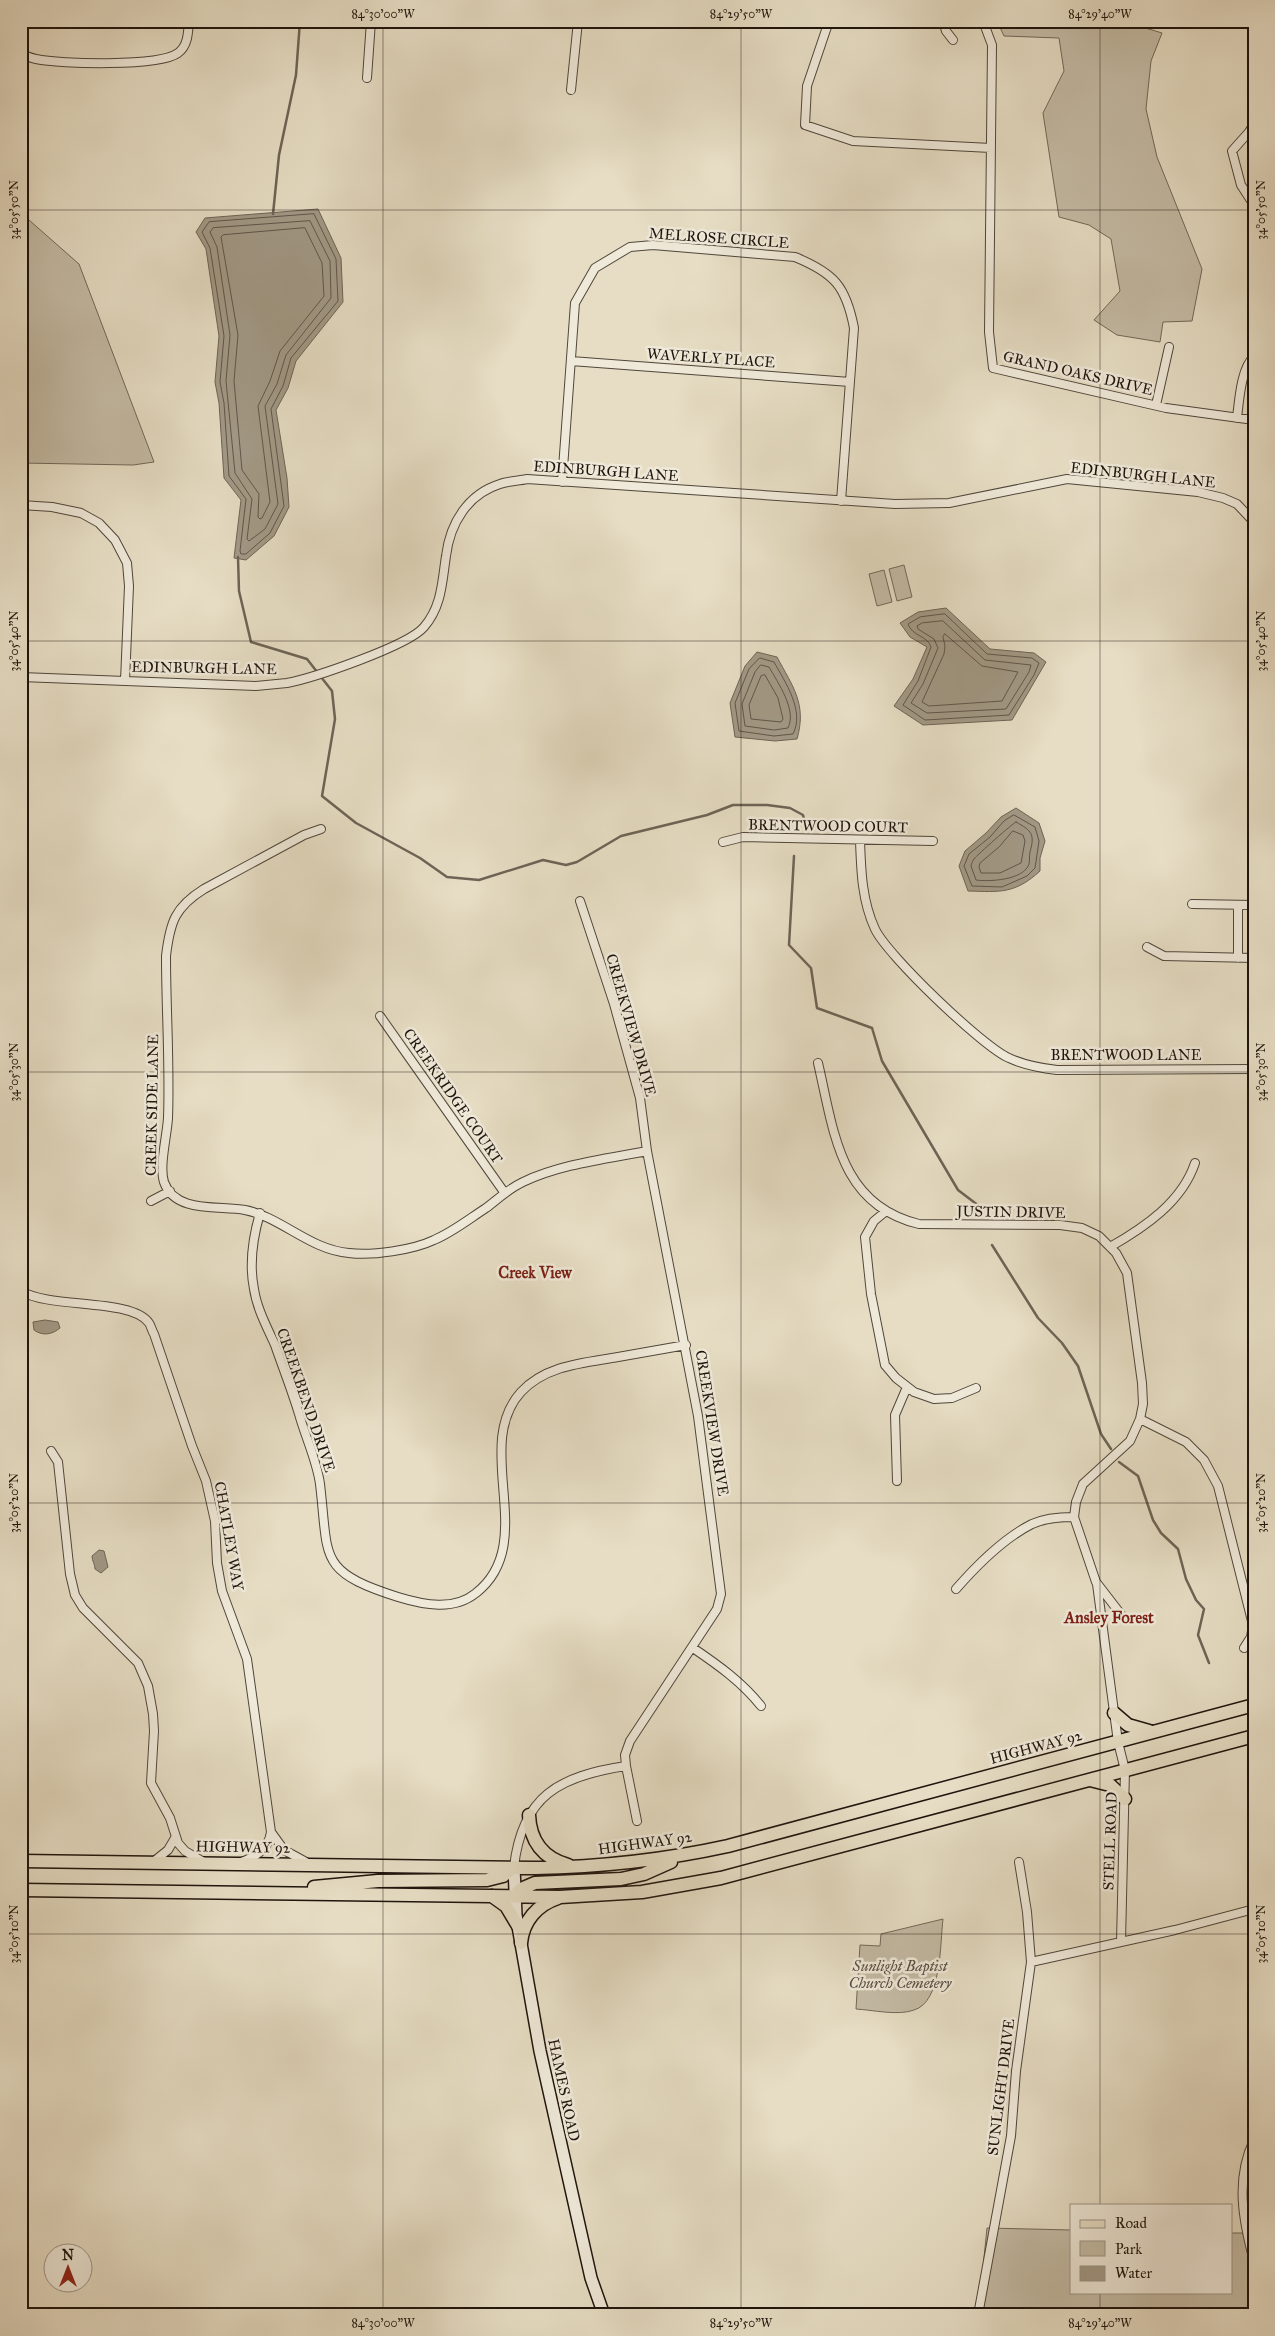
<svg xmlns="http://www.w3.org/2000/svg" width="1275" height="2336" font-family="'IM FELL Great Primer',serif">
	<rect width="100%" height="100%" fill="#e6ddc4"/>
	<filter id="stains"><feTurbulence type="fractalNoise" baseFrequency=".004" numOctaves="4"/><feColorMatrix values="0 0 0 0 .2 0 0 0 0 .09 0 0 0 0 .02 0 0 0 .5 -.17"/></filter>
	<radialGradient id="worn" r=".72"><stop offset=".6" stop-color="#630" stop-opacity="0"/><stop offset="1" stop-color="#630" stop-opacity=".3"/></radialGradient>
	<path fill="#c4bba5" stroke="#716859" d="M997,21H1140L1139,26L1162,33L1151,61L1146,109L1157,157L1202,269L1192,321L1163,322L1160,342L1117,335L1094,320L1120,291L1111,239L1089,225L1059,217L1043,113L1064,71L1059,38L1004,36Z
		M21,213L79,264L154,462L133,465L21,463Z
		M904,565L912,597L897,601L889,569Z
		M884,570L892,602L877,606L869,574Z
		M943,1919C940,1943 942,2002 914,2010C898,2016 873,2010 856,2009L860,1945L880,1946L881,1934Z
		M987,2228L1071,2230V2292H1231V2233H1251L1254,2245V2315H982V2277Z"/>
	<path fill="#a29986" stroke="#6d6456" d="M318,209L341,258L343,302L296,361L288,388L276,410L287,478L289,507L274,536L246,560L234,558L241,500L224,478L219,403L215,382L219,336L206,249L196,232L205,218Z
		M946,608L990,649L1034,653L1046,662L1012,720L923,725L894,706L913,679L927,647L910,637L900,623L918,612Z
		M757,652L777,657C793,687 807,704 797,739L775,741L735,737L730,703L745,666Z
		M1016,808L1039,823L1045,841L1040,858V871C1015,894 1000,892 968,891L959,866L965,851L986,833L1001,817Z
		M45,1320L58,1322L60,1328C52,1335 42,1336 34,1330L33,1322Z
		M99,1550L104,1551L108,1567L101,1573L95,1569C95,1564 92,1561 92,1556Z"/>
	<g fill="none" stroke-linecap="round" stroke-linejoin="round">
		<path stroke="#60564a" stroke-width="1" d="M314,214L336,259L338,301L291,358L283,386L271,409L284,506L270,533L246,554H241L240,551L246,499L229,476L224,403L220,382L224,336L210,248L202,232L209,222Z
			M310,221L330,261L331,298L286,355L277,384L265,406L278,504L265,529L249,541L247,539L252,499L235,473L226,381L230,335L217,247L210,232L213,228Z
			M305,228L322,263L324,296L280,351L270,381L258,406L270,502L262,518L260,519L258,517L259,494L242,470L234,381L238,335L221,237L223,235Z
			M945,614L987,654L1032,658L1039,663L1034,675L1009,715L925,720L903,705L918,681L931,647C928,636 912,636 908,624L920,617Z
			M943,621L985,660L1031,665L1029,672L1006,709L927,713L911,703L923,684L938,648L934,639L918,629L917,626L922,623Z
			M945,634L982,666L1018,672L1002,701L929,706L922,702L944,654L945,646L943,637Z
			M760,658L774,662C785,682 805,711 793,734L774,736L739,731L735,703L749,669Z
			M761,665L769,667C778,683 797,710 788,728L774,730L745,726L742,704L755,672Z
			M765,675L778,698L783,719L781,722L751,719L749,705L761,676Z
			M1014,815L1035,827L1039,841L1035,868L1027,876L1002,887L972,886L964,866L969,854L990,837L1004,821Z
			M1016,822C1032,831 1035,834 1030,852C1029,856 1030,860 1029,864C1024,880 989,882 976,880L971,866C971,865 973,860 974,859C977,855 1013,823 1016,822Z
			M1013,831L1023,835L1025,841L1021,863L1000,873H981L979,867L980,863L999,847Z"/>
		<path stroke="#6d6456" stroke-width="2.5" d="M273,214L279,155L296,75L300,21
			M238,557L239,591L251,642L307,659L332,691L335,719L322,796L356,823L420,858L447,877L479,880L543,860L566,865L577,862L621,836L707,815L733,805H767L790,808L803,815L804,819
			M794,856L789,945L811,968L817,1008L872,1028L882,1061L958,1190L983,1209
			M992,1245L1038,1318L1062,1343L1078,1366L1101,1434L1111,1449
			M1119,1462L1138,1476L1153,1520L1161,1533L1178,1549L1186,1579L1196,1600L1204,1609L1198,1635L1209,1663"/>
		<g stroke="#50463b" stroke-width="10">
			<path id="street" d="M829,21L807,86L805,125L853,141L991,148
				M943,21L946,31L953,40
				M983,21L992,45L989,332L993,368L1166,408L1254,420
				M21,54C26,56 31,58 36,59C60,64 159,67 178,53C188,46 188,33 189,21
				M367,78L371,21
				M571,90L578,21
				M1254,124L1249,132L1232,151L1241,185L1254,205
				M571,361L850,382
				M1156,405L1169,347
				M1237,418C1239,402 1241,367 1254,357
				M562,482L575,303L595,268L630,247L653,245L795,257C834,273 846,286 854,328L841,501
				M21,505L52,507L81,513L99,523L115,540L127,563L129,586L125,681
				M21,677L256,686C266,685 277,684 287,683C313,678 408,646 424,627C442,606 442,582 446,556C450,523 468,494 500,484C508,481 518,481 527,479L895,504L949,503L1067,479L1198,492L1223,498L1237,504L1254,522
				M321,829L304,835L204,889C175,907 170,922 166,956C166,1010 170,1064 168,1118C167,1136 159,1166 164,1182C175,1214 220,1205 245,1210C281,1217 310,1250 349,1253C372,1256 413,1250 434,1240C453,1232 469,1219 486,1208C498,1199 508,1189 523,1182C561,1164 606,1159 647,1151
				M860,840C861,871 862,901 875,929C887,955 983,1047 1009,1058C1024,1065 1040,1068 1057,1070L1254,1069
				M723,842L743,837L933,841
				M580,901L614,1004L640,1098L647,1151L698,1416L721,1594L717,1609L630,1741L625,1755L626,1766L637,1821
				M1192,904L1254,905
				M1147,947L1164,956L1254,958
				M1238,958V905
				M380,1016L504,1192
				M818,1063C834,1131 839,1205 919,1224L1060,1225L1082,1228L1099,1236L1116,1253L1127,1273L1142,1383L1143,1404L1140,1419L1130,1441L1083,1484L1076,1502L1074,1517L1096,1582L1123,1617
				M151,1201L170,1191
				M885,1212L874,1221L865,1237L871,1294L885,1365L896,1378L914,1392L934,1399L952,1398L976,1388
				M260,1213C253,1237 249,1264 254,1289C257,1309 267,1327 275,1345C283,1368 292,1391 299,1414C305,1436 317,1461 320,1484C329,1559 317,1571 398,1597C424,1605 454,1611 476,1593C540,1543 471,1447 521,1392C546,1365 584,1363 618,1357C641,1353 663,1349 686,1345
				M1110,1247C1145,1227 1182,1202 1195,1163
				M21,1291C50,1309 132,1298 149,1323C151,1326 152,1331 154,1334L192,1446L206,1481L215,1521L217,1563L222,1591L247,1659L271,1832C269,1848 256,1857 241,1862
				M1140,1419L1186,1442L1204,1460L1218,1486L1253,1625L1251,1637L1244,1648
				M51,1451L58,1462L70,1574L75,1595L83,1608L138,1663L148,1686L153,1714L154,1731L151,1783L170,1818L178,1843L185,1851L202,1861
				M897,1481L895,1415L907,1387
				M1097,1584L1118,1742L1125,1770L1121,1942
				M956,1589C977,1565 1004,1538 1032,1524C1045,1518 1060,1517 1074,1517
				M693,1648C718,1665 742,1682 761,1706
				M271,1832L284,1850L306,1862
				M153,1862L168,1850L175,1838
				M514,1867C522,1796 559,1776 626,1766
				M1031,1962L1175,1930L1254,1909
				M1254,2140C1235,2179 1243,2221 1254,2261
				M978,2315L1011,2136L1016,2071L1031,1962L1027,1912L1019,1862"/>
		</g>
		<g stroke="#1e140d" stroke-width="14">
			<path id="secondary" d="M514,1867L516,1915L540,2051L591,2278L604,2315"/>
		</g>
		<g stroke="#1e140d" stroke-width="15">
			<path id="primary" d="M1114,1713L1128,1725L1149,1731
				M1090,1780L1110,1785L1125,1799
				M529,1815C530,1841 543,1858 568,1865
				M21,1861L535,1868C601,1867 664,1860 728,1846L1254,1705
				M314,1887L378,1881L487,1880L503,1876L514,1867
				M21,1890L560,1897L642,1892L721,1878L1254,1736
				M492,1896L506,1906L518,1926
				M514,1896L521,1889L535,1883L621,1879L644,1874L671,1862
				M521,1943C523,1921 537,1905 558,1898"/>
		</g>
		<use href="#street" stroke="#efe9d9" stroke-width="8"/>
		<use href="#secondary" stroke="#efe9d9" stroke-width="11"/>
		<use href="#primary" stroke="#e6ddc4" stroke-width="12"/>
	</g>
	<path fill="none" stroke="#1e140d" stroke-width="1" stroke-opacity="0.45" d="M24,21V2315M383,21V2315M741,21V2315M1100,21V2205M21,210H1254M21,641H1254M21,1072H1254M21,1503H1254M21,1934H1254M1100,2292V2315"/>
	<g text-anchor="middle" stroke-width="5" stroke-linejoin="round" paint-order="stroke">
		<g font-size="15" fill="#1e140d" stroke="#efe9d9">
			<text transform="translate(719 238) rotate(4)" y="5">MELROSE CIRCLE</text>
			<text transform="translate(711 358) rotate(4)" y="5">WAVERLY PLACE</text>
			<text transform="translate(1078 373) rotate(13)" y="5">GRAND OAKS DRIVE</text>
			<text transform="translate(606 471) rotate(4)" y="5">EDINBURGH LANE</text>
			<text transform="translate(1143 475) rotate(6)" y="5">EDINBURGH LANE</text>
			<text transform="translate(204 668) rotate(1)" y="5">EDINBURGH LANE</text>
			<text transform="translate(828 826) rotate(1)" y="5">BRENTWOOD COURT</text>
			<text transform="translate(631 1025) rotate(74)" y="5">CREEKVIEW DRIVE</text>
			<text x="1126" y="1060">BRENTWOOD LANE</text>
			<text transform="translate(453 1096) rotate(55)" y="5">CREEKRIDGE COURT</text>
			<text transform="translate(152 1105) rotate(-89)" y="5">CREEK SIDE LANE</text>
			<text transform="translate(1011 1212) rotate(1)" y="5">JUSTIN DRIVE</text>
			<text transform="translate(306 1400) rotate(71)" y="5">CREEKBEND DRIVE</text>
			<text transform="translate(712 1423) rotate(81)" y="5">CREEKVIEW DRIVE</text>
			<text transform="translate(229 1536) rotate(80)" y="5">CHATLEY WAY</text>
			<text transform="translate(1036 1747) rotate(-15)" y="5">HIGHWAY 92</text>
			<text transform="translate(1110 1841) rotate(-88)" y="5">STELL ROAD</text>
			<text transform="translate(645 1843) rotate(-8)" y="5">HIGHWAY 92</text>
			<text transform="translate(243 1847) rotate(1)" y="5">HIGHWAY 92</text>
			<text transform="translate(1001 2087) rotate(-83)" y="5">SUNLIGHT DRIVE</text>
			<text transform="translate(564 2090) rotate(78)" y="5">HAMES ROAD</text>
		</g>
		<g font-size="15" font-style="italic" fill="#584e42" stroke="#efe9d9">
			<text x="900" y="1971">Sunlight Baptist<tspan x="900" dy="17">Church Cemetery</tspan></text>
		</g>
		<g font-size="16" font-weight="bold" fill="#7a1f14" stroke="#efe9d9">
			<text x="535" y="1278">Creek View</text>
			<text x="1109" y="1623">Ansley Forest</text>
		</g>
	</g>
	<rect width="1275" height="2336" fill="none" stroke="#e6ddc4" stroke-width="55"/>
	<rect x="1070" y="2204" width="162" height="90" fill="#efe9d9" stroke="#9b9487"/>
	<rect x="1080" y="2220" width="25" height="8" fill="#e6ddc4" stroke="#9b9487"/>
	<text x="1115" y="2228" font-size="15" fill="#1e140d">Road</text>
	<rect x="1080" y="2241" width="25" height="15" fill="#c4bba5" stroke="#9b9487"/>
	<text x="1115" y="2254" font-size="15" fill="#1e140d">Park</text>
	<rect x="1080" y="2266" width="25" height="15" fill="#a29986" stroke="#9b9487"/>
	<text x="1115" y="2278" font-size="15" fill="#1e140d">Water</text>
	<g transform="translate(68 2268)"><circle r="24" fill="#efe9d9" stroke="#9b9487"/>
	<path d="M0-4L9 19L0 12L-9 19Z" fill="#8f2418"/>
	<text y="-8" font-size="14" font-weight="bold" text-anchor="middle" fill="#1e140d">N</text>
	</g>
	<rect x="28" y="28" width="1220" height="2280" fill="none" stroke="#1e140d" stroke-width="2"/>
	<g font-size="12" text-anchor="middle" fill="#1e140d">
		<text x="383" y="18">84°30'00"W</text>
		<text x="741" y="18">84°29'50"W</text>
		<text x="1100" y="18">84°29'40"W</text>
		<text transform="translate(14 210) rotate(-90)" y="4">34°05'50"N</text>
		<text transform="translate(1261 210) rotate(-90)" y="4">34°05'50"N</text>
		<text transform="translate(14 641) rotate(-90)" y="4">34°05'40"N</text>
		<text transform="translate(1261 641) rotate(-90)" y="4">34°05'40"N</text>
		<text transform="translate(14 1072) rotate(-90)" y="4">34°05'30"N</text>
		<text transform="translate(1261 1072) rotate(-90)" y="4">34°05'30"N</text>
		<text transform="translate(14 1503) rotate(-90)" y="4">34°05'20"N</text>
		<text transform="translate(1261 1503) rotate(-90)" y="4">34°05'20"N</text>
		<text transform="translate(14 1934) rotate(-90)" y="4">34°05'10"N</text>
		<text transform="translate(1261 1934) rotate(-90)" y="4">34°05'10"N</text>
		<text x="383" y="2327">84°30'00"W</text>
		<text x="741" y="2327">84°29'50"W</text>
		<text x="1100" y="2327">84°29'40"W</text>
	</g>
	<rect width="100%" height="100%" filter="url(#stains)"/>
	<rect width="100%" height="100%" fill="url(#worn)"/>
</svg>
